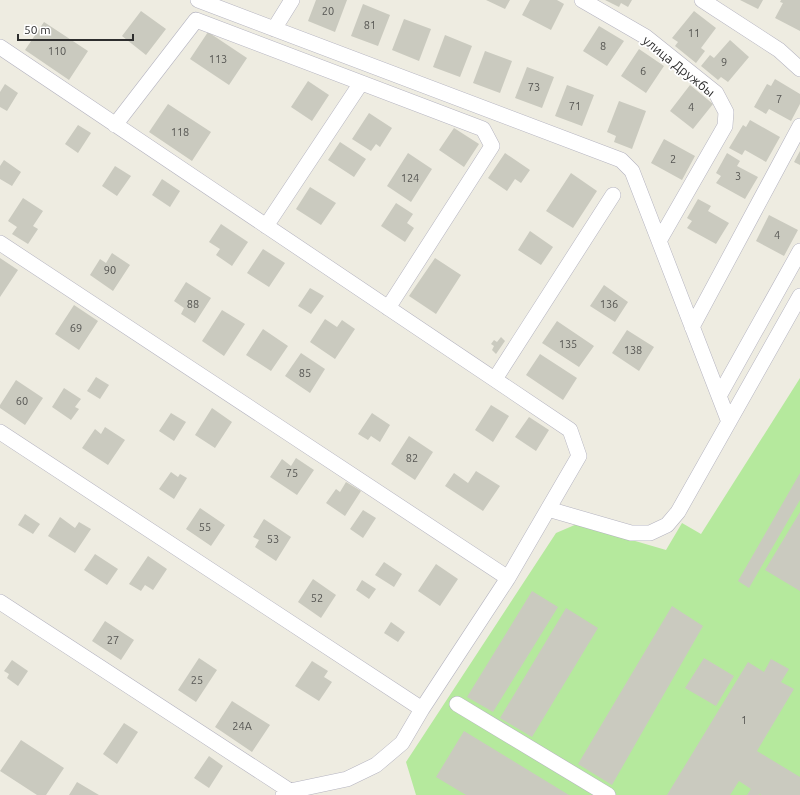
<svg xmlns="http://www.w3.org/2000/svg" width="800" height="795" font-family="Ubuntu,sans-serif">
	<rect width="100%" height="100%" fill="#eeece1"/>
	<path fill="#b5e99d" d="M800,378V795H416L406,762L556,533L577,524L666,550L682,523L701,534Z"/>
	<path fill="#cacabf" d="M316,0H347L335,32L308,21Z
		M486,0H510L505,9Z
		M530,0H557L564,4L551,30L522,15Z
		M605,0H632L628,7L621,3L619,7Z
		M740,0H763L758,9Z
		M781,0H800V31L775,18L783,3L780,2Z
		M363,4L390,15L378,46L351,36Z
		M141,11L166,29L146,55L122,36Z
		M694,11L716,28L701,48L705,51L696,63L675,46L678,42L672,38Z
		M404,19L431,29L419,61L392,50Z
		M44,22L88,51L69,80L25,50Z
		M599,26L624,41L607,66L583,51Z
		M208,32L247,58L229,85L190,59Z
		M445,35L472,46L460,77L433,67Z
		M730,40L749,57L728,82L721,77L718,80L701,66L710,55L714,58Z
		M639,49L664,66L646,93L621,76Z
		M485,51L512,61L500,93L473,83Z
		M527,67L554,77L542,108L515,98Z
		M775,79L800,94V104L791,121L769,109L766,114L754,107L767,84L771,86Z
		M308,81L329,95L312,121L291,107Z
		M5,84L18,93L7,111L0,107V92Z
		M567,85L594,95L582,126L555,116Z
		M690,85L713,104L693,129L670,111Z
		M619,101L646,111L632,149L614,142L616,136L607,132Z
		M168,104L211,132L192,161L149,132Z
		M369,113L392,128L380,147L376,144L371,151L352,139Z
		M750,120L780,137L766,162L745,150L742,155L729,148L743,125L746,127Z
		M78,125L91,133L78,153L65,144Z
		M454,128L479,144L464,167L439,150Z
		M664,139L695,156L682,180L651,163Z
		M340,142L366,159L354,177L328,160Z
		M800,151V165L794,162Z
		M408,153L432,169L411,202L387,186Z
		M505,153L530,170L521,183L515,179L507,191L488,178Z
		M727,153L740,161L737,166L758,177L745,199L716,183L721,176L716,173Z
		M4,160L21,172L12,186L0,179V166Z
		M115,166L131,176L117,196L102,186Z
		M571,173L597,191L573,228L546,211Z
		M162,179L180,191L170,207L152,195Z
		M310,187L336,203L321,225L296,209Z
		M23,198L43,211L33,226L38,229L28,244L12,234L17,227L8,221Z
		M698,199L711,206L708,211L729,223L716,244L687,228L692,221L687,218Z
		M396,203L413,214L407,223L414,228L405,242L381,226Z
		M769,215L798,230L784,256L756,241Z
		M221,224L248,242L232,266L216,255L220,249L209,242Z
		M530,231L553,247L541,265L518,250Z
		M263,249L285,263L269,287L247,273Z
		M112,253L130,265L113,291L90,275L100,259L106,263Z
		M0,258L18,270L0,297Z
		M435,258L461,275L436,314L409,296Z
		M186,282L211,298L195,323L181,314L184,308L174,301Z
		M604,285L628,302L615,322L590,306Z
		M310,288L324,296L311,314L298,306Z
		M74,305L98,321L79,350L55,334Z
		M222,310L245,324L224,356L202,341Z
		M325,319L337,327L342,320L355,329L335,359L310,342Z
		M557,321L594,346L579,367L542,343Z
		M263,329L288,346L271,371L246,355Z
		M627,330L654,347L639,371L612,353Z
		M501,337L505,341L496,354L492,350L494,346L491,344L494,340L497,342Z
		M301,353L325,369L310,393L285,376Z
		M540,354L577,378L563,400L526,375Z
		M96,377L109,385L100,399L87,391Z
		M16,380L43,398L25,425L0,408V405Z
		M64,388L81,399L75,407L79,409L71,420L52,407Z
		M491,405L509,416L493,442L475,430Z
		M212,408L232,422L215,448L195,435Z
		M171,413L186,422L174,441L159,431Z
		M372,413L390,425L380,442L371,436L368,440L358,434Z
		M529,417L549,430L536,451L515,437Z
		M105,427L125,440L108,465L82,448L95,429L101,434Z
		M409,436L433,452L415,480L391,464Z
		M296,458L314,470L297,495L270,477L282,459L291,466Z
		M476,471L500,486L483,511L445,486L454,473L468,483Z
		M171,472L178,477L180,474L187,478L174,499L159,489Z
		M800,473V500L749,588L738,581Z
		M346,482L361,491L345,516L326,503L336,489L340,492Z
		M200,508L225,525L211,546L186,529Z
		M363,510L376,518L363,538L350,529Z
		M800,512V591L765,570Z
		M25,514L40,524L33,534L18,525Z
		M60,517L75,528L79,522L91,529L75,553L48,536Z
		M264,519L291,537L276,561L255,547L259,540L253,537Z
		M95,554L118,569L107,585L84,570Z
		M148,556L167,569L153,590L145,585L141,591L129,584Z
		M384,562L402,574L394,587L375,575Z
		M436,564L458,579L440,606L418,591Z
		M313,579L336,595L321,618L298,602Z
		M362,580L376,589L369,599L356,590Z
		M532,591L558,607L493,712L467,697Z
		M672,606L703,626L612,785L578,764Z
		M566,608L598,628L532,737L500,718Z
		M105,621L134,640L121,660L92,641Z
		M391,622L405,632L398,642L384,633Z
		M199,658L217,670L196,702L178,690Z
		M704,658L734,676L716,706L685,688Z
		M771,659L789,669L781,682L794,689L757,751L800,777V795H761L760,794L759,795H747L751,789L739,781L730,795H667L748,662L764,672Z
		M12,660L28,671L18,686L7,678L9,674L4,671Z
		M312,661L328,671L324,677L332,682L319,701L295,686Z
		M232,701L270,725L252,752L215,727Z
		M124,723L138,732L117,764L103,754Z
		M464,731L569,795H466L436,777Z
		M21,740L64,768L46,795H37L0,771Z
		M209,756L223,766L209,788L194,778Z
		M77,782L99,795H69Z"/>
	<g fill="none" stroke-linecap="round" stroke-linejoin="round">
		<g stroke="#b5b4c0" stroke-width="16">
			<path id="minor" d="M198,0L621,160L632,171L729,422
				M582,0L646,37L716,93L726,112L725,126L659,241
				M702,0L779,50L800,69
				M274,29L292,0
				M0,47L570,430L579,456L508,578L422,709L402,743L376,765L347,779L290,791L283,795
				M115,125L196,20L483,129L492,146L388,308
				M266,226L361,83
				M0,243L508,578
				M692,327L800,126
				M495,379L613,195
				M719,396L800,251
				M0,432L422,709
				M548,509L631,533H650L667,525L678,512L800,296
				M0,602L290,791
				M457,704L608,795"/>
		</g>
		<use href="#minor" stroke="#fff" stroke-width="15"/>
	</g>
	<g text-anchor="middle" stroke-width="3.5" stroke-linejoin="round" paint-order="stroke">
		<g font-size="11" fill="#555552">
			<text x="328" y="15">20</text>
			<text x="370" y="29">81</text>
			<text x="694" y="37">11</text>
			<text x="603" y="50">8</text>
			<text x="57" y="55">110</text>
			<text x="218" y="63">113</text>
			<text x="724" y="66">9</text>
			<text x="643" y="75">6</text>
			<text x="534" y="91">73</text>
			<text x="779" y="103">7</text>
			<text x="575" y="110">71</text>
			<text x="691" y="111">4</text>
			<text x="180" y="136">118</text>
			<text x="673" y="163">2</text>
			<text x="738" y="180">3</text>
			<text x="410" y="182">124</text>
			<text x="777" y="239">4</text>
			<text x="110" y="274">90</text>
			<text x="193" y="308">88</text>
			<text x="609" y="308">136</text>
			<text x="76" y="332">69</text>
			<text x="568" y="348">135</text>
			<text x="633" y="354">138</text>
			<text x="305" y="377">85</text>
			<text x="22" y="405">60</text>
			<text x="412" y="462">82</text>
			<text x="292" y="477">75</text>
			<text x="205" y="531">55</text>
			<text x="273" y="543">53</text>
			<text x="317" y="602">52</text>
			<text x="113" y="644">27</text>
			<text x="197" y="684">25</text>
			<text x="744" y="724">1</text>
			<text x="242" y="730">24А</text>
		</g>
		<g font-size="13" fill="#2e2e2e" stroke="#fff">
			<text transform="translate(679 66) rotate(39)" y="5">улица Дружбы</text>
		</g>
	</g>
	<path d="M18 34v6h115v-6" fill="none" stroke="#2e2e2e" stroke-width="2"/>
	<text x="24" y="34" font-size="12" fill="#2e2e2e" stroke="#ffffff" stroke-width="3" paint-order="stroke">50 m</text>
</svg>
